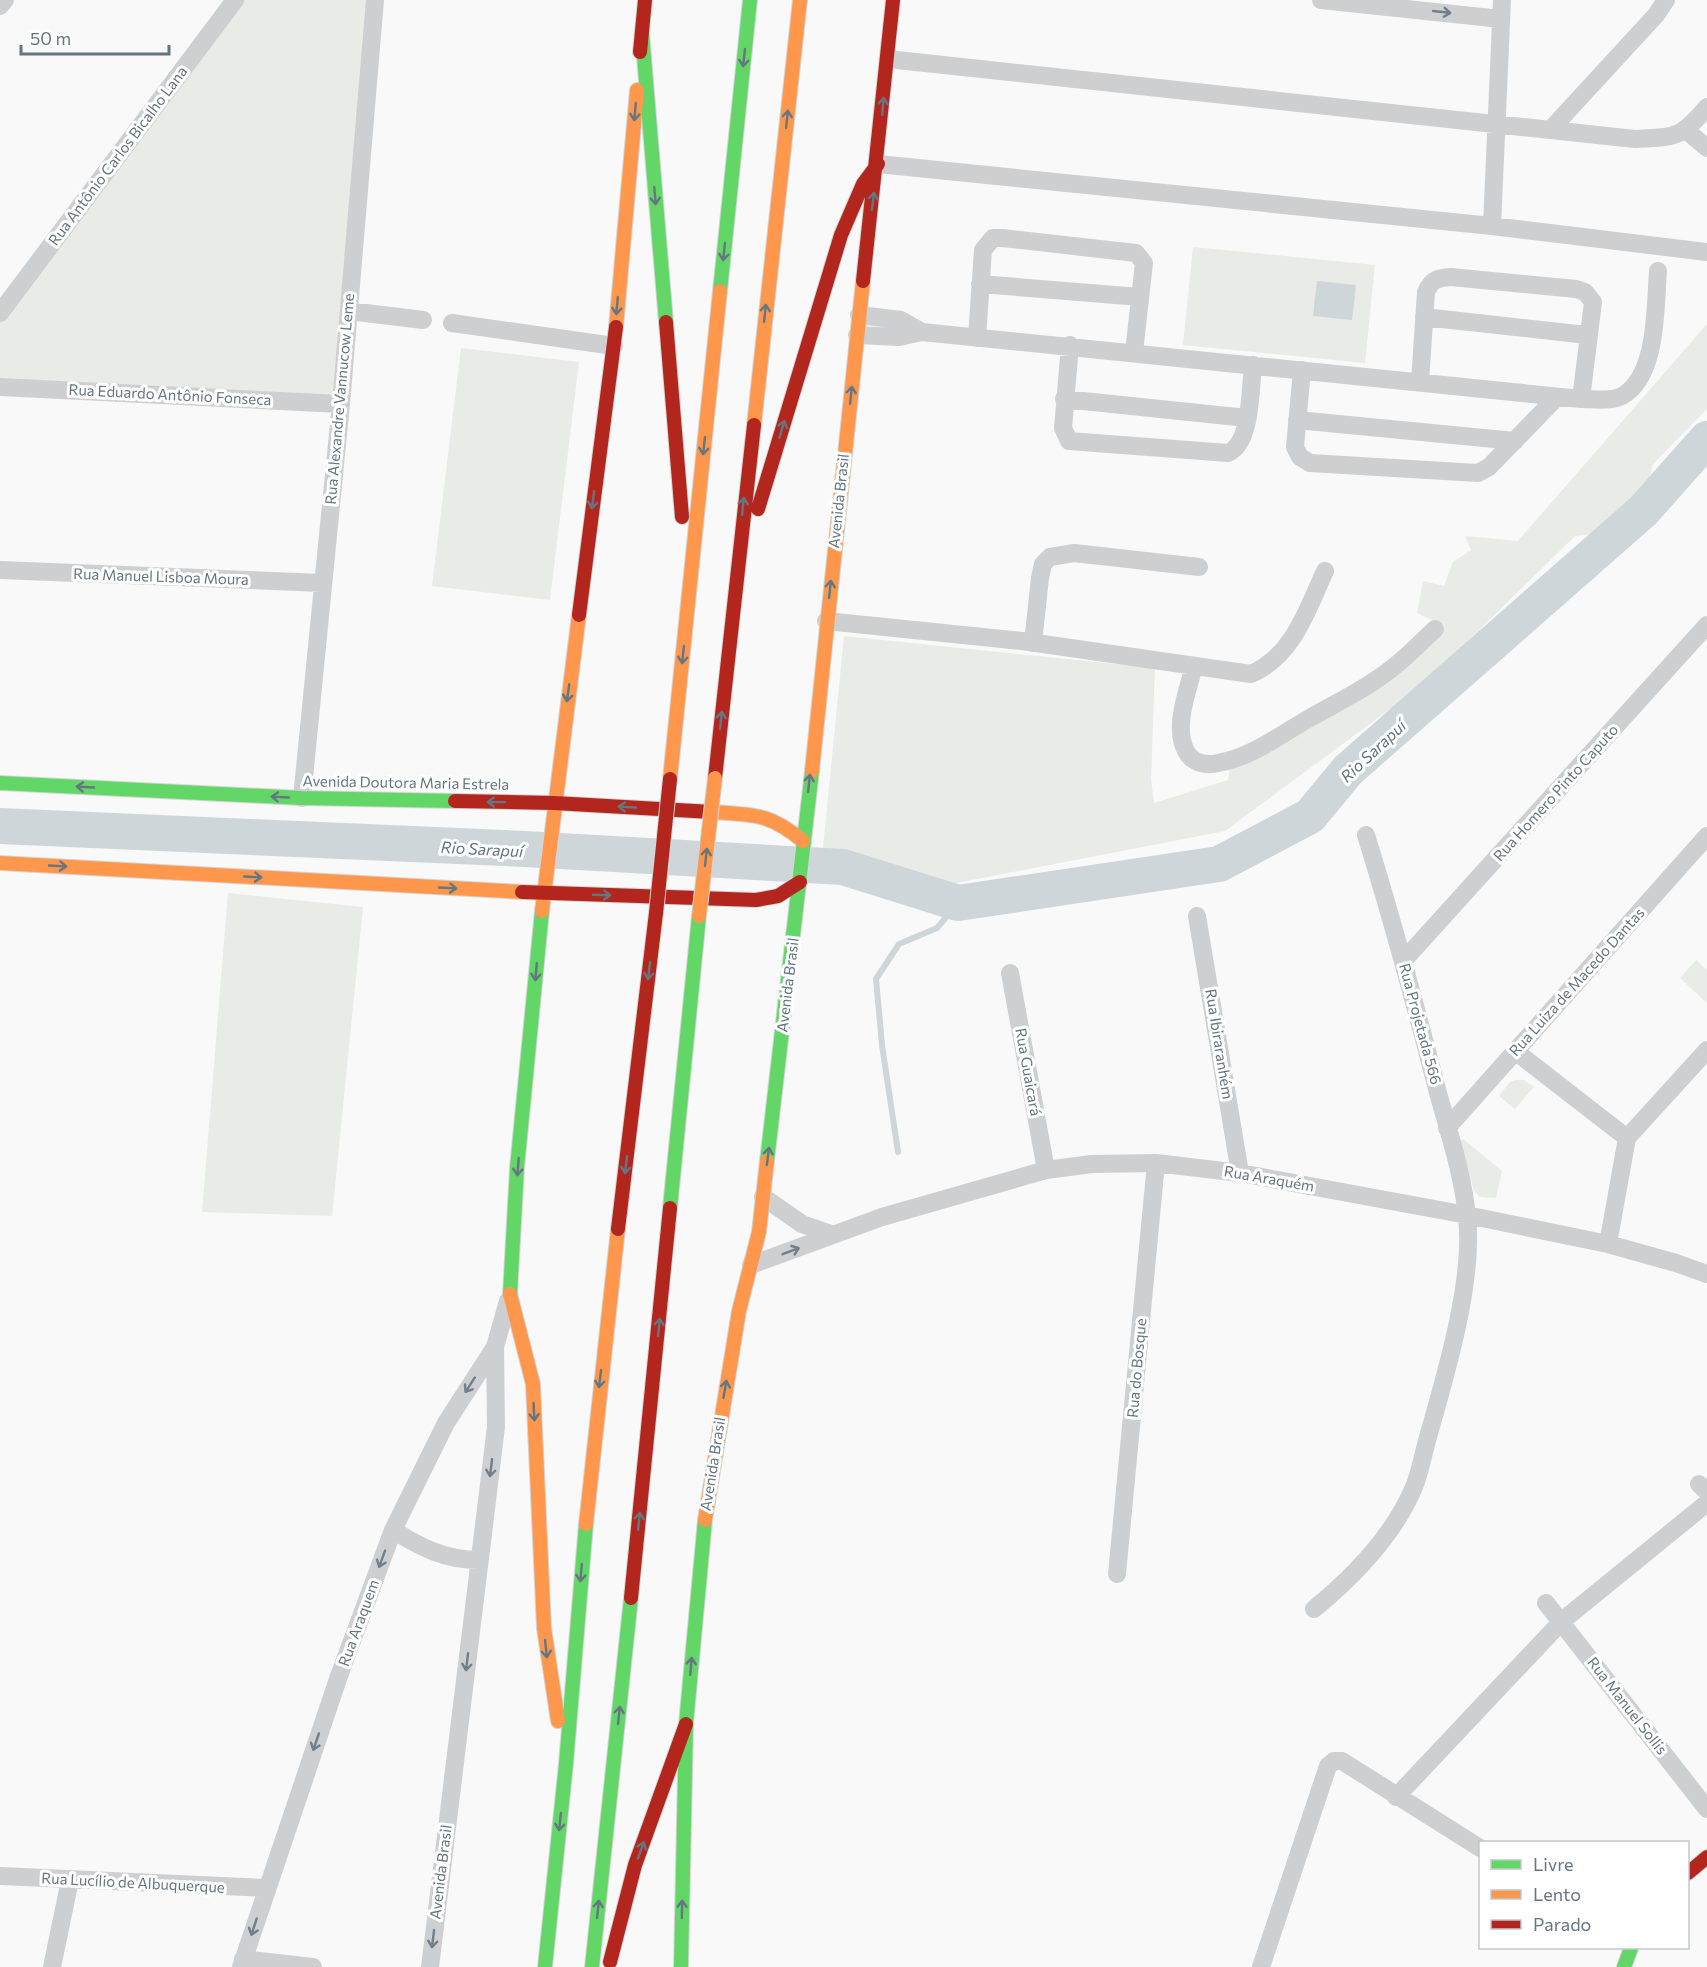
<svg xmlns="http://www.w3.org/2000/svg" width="1707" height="1967" font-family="Commissioner,sans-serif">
	<rect width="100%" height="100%" fill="#f9f9f9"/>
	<path fill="#e8ebe6" d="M236,0H375L341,404L0,387V313Z
		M1193,247L1375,265L1365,363L1183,345Z
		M1707,324V409L1653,464L1644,497L1602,533L1575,536L1424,684L1225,831L936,887L843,858H822L844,636L1155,668L1151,779L1154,803L1228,780L1230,768L1420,655L1445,626L1417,613L1423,581L1444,586L1453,562L1471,550L1465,536L1518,541Z
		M461,348L579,362L550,600L432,586Z
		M228,893L363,907L332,1216L202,1212Z
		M1696,960L1707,970V1003L1680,978Z
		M1516,1080H1524L1534,1087L1515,1109L1499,1096L1510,1082Z
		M1463,1139L1502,1171L1496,1198L1480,1197L1474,1191L1460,1141Z"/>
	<path fill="#ced6d9" d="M1317,281L1356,285L1352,320L1313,316Z"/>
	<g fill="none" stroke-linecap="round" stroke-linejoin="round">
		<path stroke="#ced6d9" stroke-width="6" d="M898,1152L882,1045L876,979L899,944L937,928L958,903"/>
		<path stroke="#ced6d9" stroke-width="36" d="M0,826L525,849L843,867L958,903L1219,864L1310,816L1348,770L1643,511L1707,439"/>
		<g stroke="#d5d6d7" stroke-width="16">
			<path id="fast" d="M642,33L666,322
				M720,291L750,0
				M0,783L302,798L455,801
				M767,1161L812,771
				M670,1208L699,916
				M510,1294L517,1168L542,911
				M545,1967L566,1764L586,1524
				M592,1967L631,1598
				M681,1967L686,1724L705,1520
				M1624,1967L1631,1948"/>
		</g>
		<g stroke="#d5d6d7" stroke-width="16">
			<path id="slow" d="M616,327L637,90
				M754,425L800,0
				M812,771L863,281
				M670,779L720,291
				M712,812C755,815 769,813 803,841
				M0,863L522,892
				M542,911L579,615
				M510,1294L533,1384L544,1628L558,1721
				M705,1520L739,1311L759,1232L767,1161
				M586,1524L618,1229"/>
		</g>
		<g stroke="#d5d6d7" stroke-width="16">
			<path id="jam" d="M640,52L645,0
				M863,281L893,0
				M666,322L682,517
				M758,509L841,235L863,184L878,164
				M579,615L616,327
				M715,778L754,425
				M455,801L554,803L712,812
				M522,892L756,900L778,896L800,882
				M618,1229L656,913
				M631,1598L670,1208
				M1688,1873L1707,1857
				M610,1962L635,1865L686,1724"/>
		</g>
		<path stroke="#cecfd0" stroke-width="18" d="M1321,0L1501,19
			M0,6L5,0
			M897,60L1635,139C1676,137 1681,138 1707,107
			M1552,128L1656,15L1666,0
			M1687,131L1707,148
			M878,164L1492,226L1707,252
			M1492,226L1502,0
			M980,284L1140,297
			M349,311L423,320
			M0,313L235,0
			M859,315L901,320L922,332
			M1424,317L1587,335
			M452,323L614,346
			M857,335L899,337L922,332L1581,399C1594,399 1610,402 1622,396C1658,376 1655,306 1658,271
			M977,338L983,250L993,238H1002L1136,253L1144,263L1134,352
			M1070,345L1063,428L1069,441L1228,453C1252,443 1250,388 1253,365
			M1302,370L1295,447L1300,457L1310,463L1478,473L1489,467L1557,397
			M1420,382L1426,292C1432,279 1438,278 1451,277L1576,289L1585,292L1593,302L1581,399
			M0,387L341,404
			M1064,399L1247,418
			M1297,420L1515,441
			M0,570L323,583
			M826,621L1022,641L1251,674C1293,656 1307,610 1325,571
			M1033,643L1040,578L1043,564L1050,557L1074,553L1199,567
			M1194,666C1188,690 1173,727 1186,751C1192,763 1206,766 1218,763C1250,758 1280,735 1308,719C1336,703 1366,689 1391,669C1407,657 1421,642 1435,629
			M302,798L341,404L375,0
			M1197,916L1240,1173
			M1404,960L1707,625
			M1010,973L1046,1170
			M1515,1051L1627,1138
			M1447,1128L1707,836
			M763,1197L802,1224L831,1234
			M1608,1244L1627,1138L1707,1050
			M751,1265L882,1217L1046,1170L1092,1164L1156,1163L1240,1173L1467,1215L1608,1244L1676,1263L1707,1274
			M1699,1484L1707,1492
			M393,1530C421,1548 446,1560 479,1560
			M1117,1574L1156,1163
			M1546,1603L1707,1809
			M1314,1609C1353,1577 1394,1535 1414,1487C1421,1470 1424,1449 1430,1430C1447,1370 1474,1279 1467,1217C1463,1174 1448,1130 1437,1089C1415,1004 1392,919 1366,835
			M1396,1797L1562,1621L1707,1503
			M0,1876L266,1888
			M243,1959L313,1967
			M52,1967L70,1880
			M241,1967L339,1676L393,1530L446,1423L495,1347L508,1301
			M430,1967L496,1427L495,1347
			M1261,1967L1328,1766L1334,1761H1342L1480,1848"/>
		<use href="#fast" stroke="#63d668" stroke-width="14"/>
		<use href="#slow" stroke="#ff974d" stroke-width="14"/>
		<use href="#jam" stroke="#b3261e" stroke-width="14"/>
		<g stroke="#d5d6d6" stroke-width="16" stroke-linecap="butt">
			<path id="slow-bridge" d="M699,916L715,778"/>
		</g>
		<g stroke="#d5d6d6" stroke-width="16" stroke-linecap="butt">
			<path id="jam-bridge" d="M656,913L670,779"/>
		</g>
		<use href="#slow-bridge" stroke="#ff974d" stroke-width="14"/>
		<use href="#jam-bridge" stroke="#b3261e" stroke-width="14"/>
	</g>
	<defs><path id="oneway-shaft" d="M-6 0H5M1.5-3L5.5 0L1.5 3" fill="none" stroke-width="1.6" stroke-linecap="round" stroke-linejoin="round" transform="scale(1.5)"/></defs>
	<g stroke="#707f8b">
		<use href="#oneway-shaft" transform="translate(1442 12) rotate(6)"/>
		<use href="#oneway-shaft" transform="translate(791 1251) rotate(-21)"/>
		<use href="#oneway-shaft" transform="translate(470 1385) rotate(123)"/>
		<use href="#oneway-shaft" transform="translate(491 1468) rotate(97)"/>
		<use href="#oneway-shaft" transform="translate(382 1559) rotate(110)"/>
		<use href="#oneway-shaft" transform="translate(467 1662) rotate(97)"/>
		<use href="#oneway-shaft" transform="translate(316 1742) rotate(109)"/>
		<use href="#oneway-shaft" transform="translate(254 1927) rotate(108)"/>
		<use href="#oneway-shaft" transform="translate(433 1939) rotate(97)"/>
	</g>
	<g stroke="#657683">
		<use href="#oneway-shaft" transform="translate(744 58) rotate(96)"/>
		<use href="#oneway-shaft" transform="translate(883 106) rotate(-85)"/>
		<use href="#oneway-shaft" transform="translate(635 112) rotate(95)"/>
		<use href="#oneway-shaft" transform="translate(787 119) rotate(-84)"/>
		<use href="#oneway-shaft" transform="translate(655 196) rotate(85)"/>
		<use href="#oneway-shaft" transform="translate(873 201) rotate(-83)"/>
		<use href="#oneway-shaft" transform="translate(724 252) rotate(96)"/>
		<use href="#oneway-shaft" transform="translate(617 306) rotate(95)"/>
		<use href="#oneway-shaft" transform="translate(765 313) rotate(-84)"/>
		<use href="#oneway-shaft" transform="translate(851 395) rotate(-84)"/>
		<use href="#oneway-shaft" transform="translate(782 429) rotate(-73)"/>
		<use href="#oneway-shaft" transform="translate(704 446) rotate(96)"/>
		<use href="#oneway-shaft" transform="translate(593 500) rotate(98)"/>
		<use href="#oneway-shaft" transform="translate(743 506) rotate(-84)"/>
		<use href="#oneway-shaft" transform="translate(830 589) rotate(-84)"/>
		<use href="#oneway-shaft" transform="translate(683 655) rotate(96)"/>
		<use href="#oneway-shaft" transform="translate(568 693) rotate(98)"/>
		<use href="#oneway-shaft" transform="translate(721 720) rotate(-84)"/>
		<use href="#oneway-shaft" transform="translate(809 783) rotate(-84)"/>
		<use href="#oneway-shaft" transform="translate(85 787) rotate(-177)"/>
		<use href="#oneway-shaft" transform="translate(280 797) rotate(-177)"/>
		<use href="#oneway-shaft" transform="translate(496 802) rotate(-179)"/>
		<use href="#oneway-shaft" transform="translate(627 807) rotate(-177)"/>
		<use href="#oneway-shaft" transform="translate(706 857) rotate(-83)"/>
		<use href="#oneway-shaft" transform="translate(58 866) rotate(3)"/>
		<use href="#oneway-shaft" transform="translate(253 877) rotate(3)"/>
		<use href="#oneway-shaft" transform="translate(448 888) rotate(3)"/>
		<use href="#oneway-shaft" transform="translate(602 895) rotate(2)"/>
		<use href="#oneway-shaft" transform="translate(649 971) rotate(97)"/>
		<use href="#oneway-shaft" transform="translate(536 972) rotate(95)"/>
		<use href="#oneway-shaft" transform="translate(768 1156) rotate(-83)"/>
		<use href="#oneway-shaft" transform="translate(626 1165) rotate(97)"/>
		<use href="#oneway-shaft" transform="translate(518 1167) rotate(95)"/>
		<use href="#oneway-shaft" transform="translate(659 1327) rotate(-84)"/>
		<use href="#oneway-shaft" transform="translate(600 1379) rotate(97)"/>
		<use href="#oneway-shaft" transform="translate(725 1389) rotate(-80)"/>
		<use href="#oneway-shaft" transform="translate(534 1412) rotate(87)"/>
		<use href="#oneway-shaft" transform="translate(639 1521) rotate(-84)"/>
		<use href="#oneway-shaft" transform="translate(581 1573) rotate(95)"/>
		<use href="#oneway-shaft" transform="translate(546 1649) rotate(84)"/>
		<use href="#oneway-shaft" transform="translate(691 1666) rotate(-85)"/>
		<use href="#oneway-shaft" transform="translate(619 1715) rotate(-84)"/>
		<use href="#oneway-shaft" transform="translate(560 1822) rotate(96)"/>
		<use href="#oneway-shaft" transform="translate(641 1850) rotate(-70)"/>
		<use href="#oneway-shaft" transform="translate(598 1909) rotate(-84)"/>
		<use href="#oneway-shaft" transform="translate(682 1909) rotate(-89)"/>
	</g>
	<g text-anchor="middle" stroke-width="6" stroke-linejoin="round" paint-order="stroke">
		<g font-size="15" fill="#657683" stroke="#fff">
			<text transform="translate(118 156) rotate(-53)" y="5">Rua Antônio Carlos Bicalho Lana</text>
			<text transform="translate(170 395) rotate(3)" y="5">Rua Eduardo Antônio Fonseca</text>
			<text transform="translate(340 399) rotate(-85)" y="5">Rua Alexandre Vannucow Leme</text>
			<text transform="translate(839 501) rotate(-84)" y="5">Avenida Brasil</text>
			<text transform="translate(161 577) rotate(2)" y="5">Rua Manuel Lisboa Moura</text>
			<text transform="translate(406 783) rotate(1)" y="5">Avenida Doutora Maria Estrela</text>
			<text transform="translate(1556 793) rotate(-48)" y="5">Rua Homero Pinto Caputo</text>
			<text transform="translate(1577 982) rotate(-48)" y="5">Rua Luiza de Macedo Dantas</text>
			<text transform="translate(788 985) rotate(-83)" y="5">Avenida Brasil</text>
			<text transform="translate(1420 1024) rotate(75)" y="5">Rua Projetada 566</text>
			<text transform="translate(1219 1044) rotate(81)" y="5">Rua Ibiraranhém</text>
			<text transform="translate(1028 1072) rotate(80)" y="5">Rua Guaicará</text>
			<text transform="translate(1269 1179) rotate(10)" y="5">Rua Araquém</text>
			<text transform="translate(1137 1368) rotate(-85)" y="5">Rua do Bosque</text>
			<text transform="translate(713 1464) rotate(-81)" y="5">Avenida Brasil</text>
			<text transform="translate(359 1623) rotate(-70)" y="5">Rua Araquem</text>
			<text transform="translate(1627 1706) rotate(52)" y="5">Rua Manuel Sollis</text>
			<text transform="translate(441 1872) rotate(-83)" y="5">Avenida Brasil</text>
			<text transform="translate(133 1883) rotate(3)" y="5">Rua Lucílio de Albuquerque</text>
		</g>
		<g font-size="16" font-style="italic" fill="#60757c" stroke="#fff">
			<text transform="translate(1373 751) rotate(-43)" y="6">Rio Sarapuí</text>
			<text transform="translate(482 849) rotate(3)" y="6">Rio Sarapuí</text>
		</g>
	</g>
	<rect x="1479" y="1841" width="210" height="108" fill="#ffffff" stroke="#c1c8cd" stroke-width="1.5"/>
	<rect x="1491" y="1860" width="30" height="9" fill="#63d668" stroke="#c1c8cd" stroke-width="1.5"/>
	<text x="1533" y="1871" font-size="18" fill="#657683">Livre</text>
	<rect x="1491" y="1890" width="30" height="9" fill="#ff974d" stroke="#c1c8cd" stroke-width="1.5"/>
	<text x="1533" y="1901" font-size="18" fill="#657683">Lento</text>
	<rect x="1491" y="1920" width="30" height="9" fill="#b3261e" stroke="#c1c8cd" stroke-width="1.5"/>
	<text x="1533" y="1931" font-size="18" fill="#657683">Parado</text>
	<path d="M21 45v9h148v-9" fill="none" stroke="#657683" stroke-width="3"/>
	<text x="30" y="45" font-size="18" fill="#657683" stroke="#ffffff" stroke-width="4.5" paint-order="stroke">50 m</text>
</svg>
